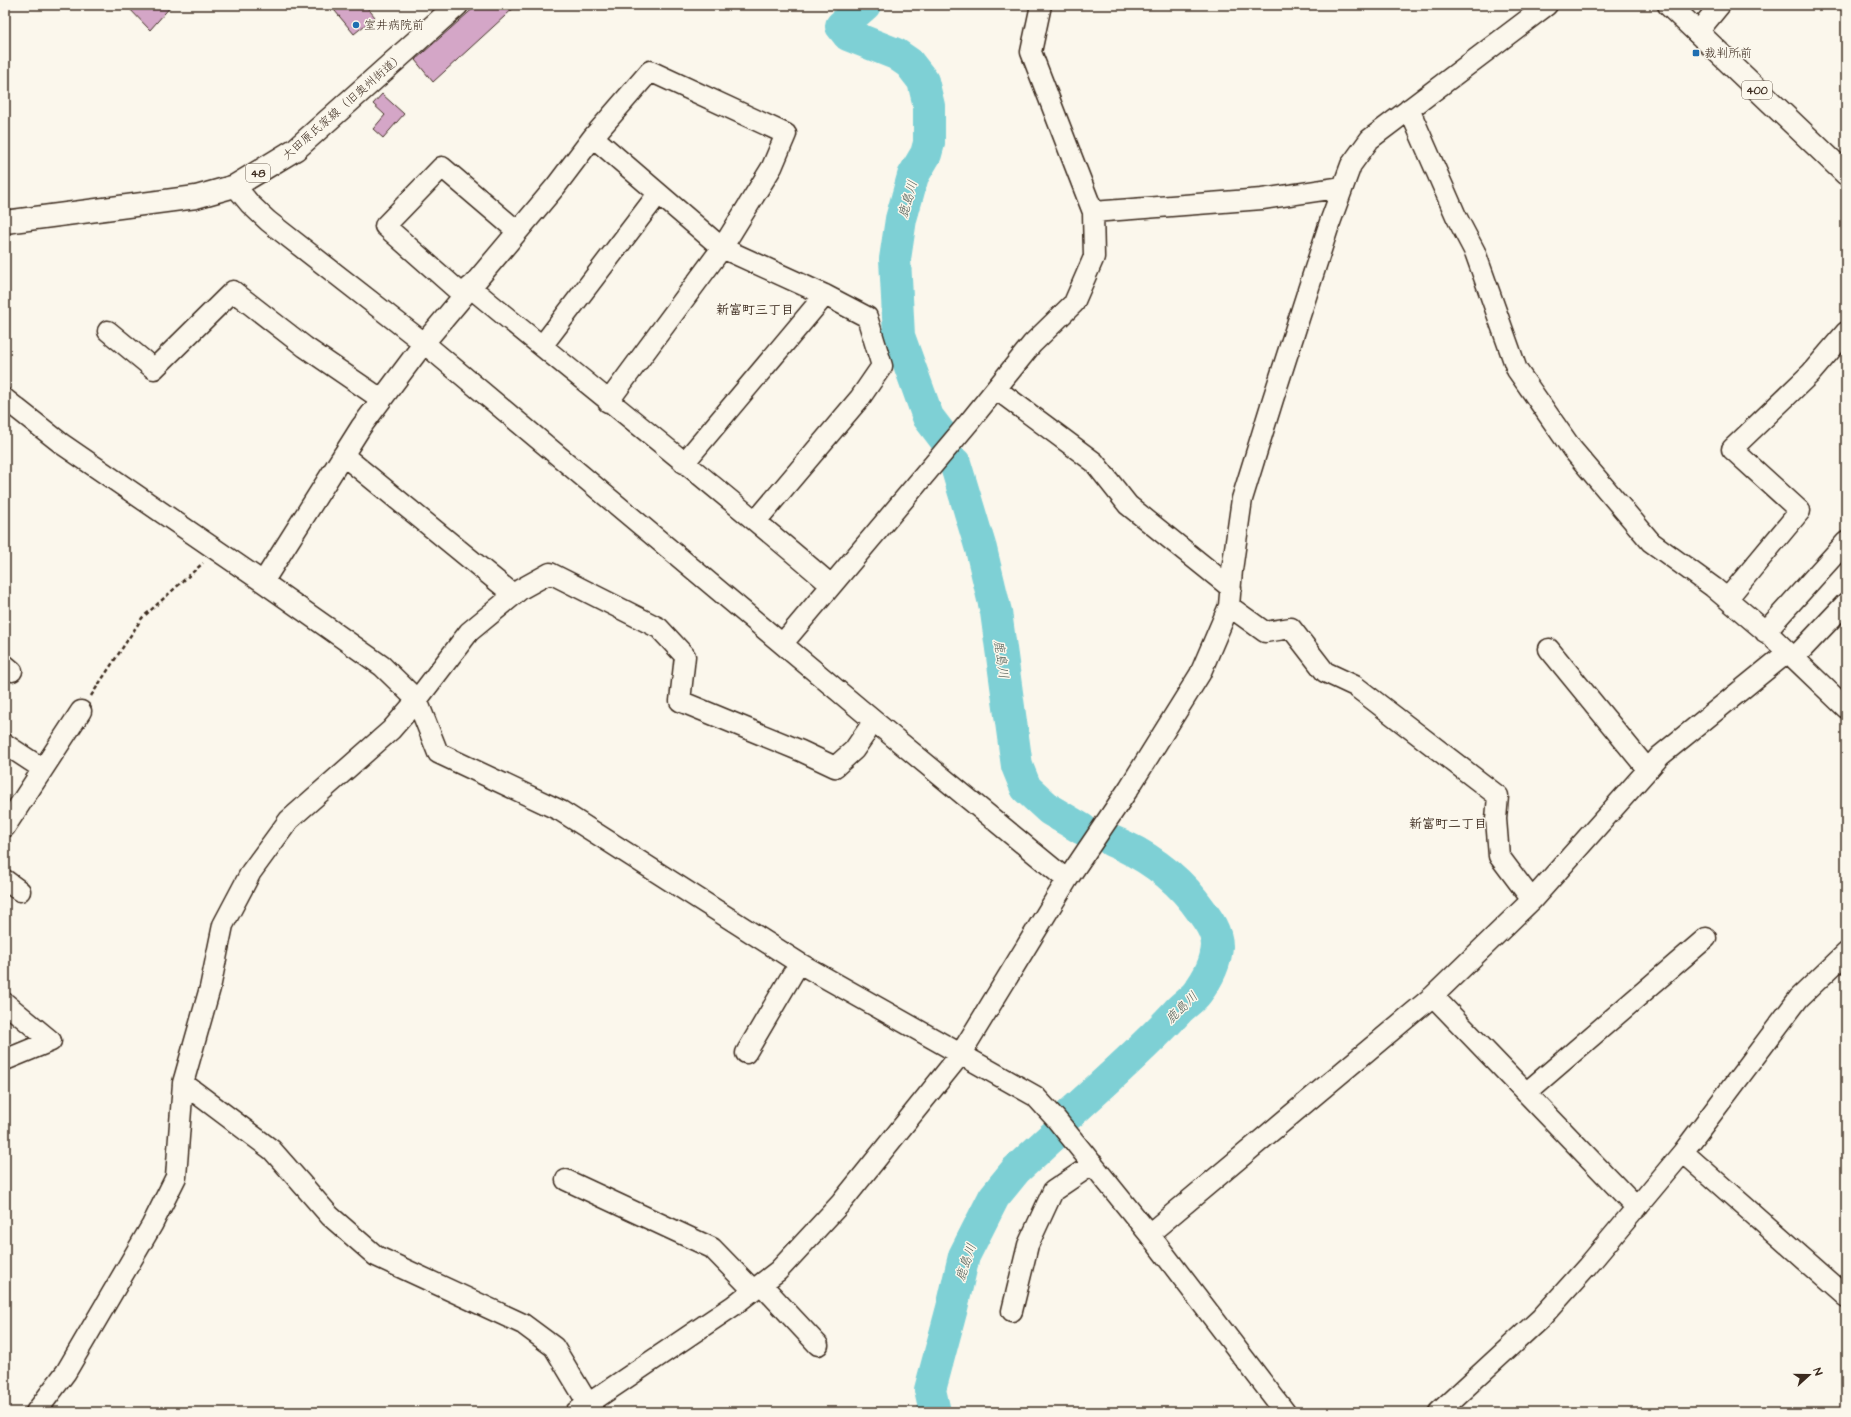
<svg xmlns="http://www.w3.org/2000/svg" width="1851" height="1417" font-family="'Architects Daughter','Klee One',sans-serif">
	<rect width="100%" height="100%" fill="#fbf7ec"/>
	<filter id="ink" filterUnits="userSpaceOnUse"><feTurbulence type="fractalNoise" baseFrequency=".025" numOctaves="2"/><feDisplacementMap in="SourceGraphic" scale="8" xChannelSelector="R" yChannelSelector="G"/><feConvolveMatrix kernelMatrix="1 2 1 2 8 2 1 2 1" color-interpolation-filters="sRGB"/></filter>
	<g filter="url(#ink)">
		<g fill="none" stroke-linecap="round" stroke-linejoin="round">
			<path stroke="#7ed0d5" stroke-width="32" d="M865,5L841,26L848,35L896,54L909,63L923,81L929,106V143L926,154L913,176L901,219L895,259L899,336L928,417L947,442
				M955,463L981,549L996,612L1017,766L1026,788L1050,810L1082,829
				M1070,1114C1106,1081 1144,1048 1177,1012C1183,1005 1192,1000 1197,993C1207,980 1216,963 1217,946C1217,929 1204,915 1194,901C1174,875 1143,853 1112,841
				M935,1412L930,1390L952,1308L964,1256L994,1197L1016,1170L1052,1137"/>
		</g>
		<path fill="#d4a6c7" stroke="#3b2a1e" d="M126,5H172L150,30Z
			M330,5H365L375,17L354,34Z
			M477,5H517L433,82L415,60Z
			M382,94L404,114L383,138L373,129L385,115L373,104Z"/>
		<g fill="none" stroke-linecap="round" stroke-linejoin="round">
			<g stroke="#3b2a1e" stroke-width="23">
				<path id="minor" d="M1697,33L1720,5
					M1409,109L1456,216L1475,252L1517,370L1572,449L1651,542L1713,587L1772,637L1846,708
					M593,137L722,248L825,295L867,317L882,366L860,398L756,521
					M235,186L250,204L268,221L424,343L874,721L1067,880
					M1093,212L1262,199L1343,187
					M470,287C590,387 713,483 831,585
					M463,295L385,226L442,167L517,231
					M108,331L154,369L233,291L305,347L381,399
					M542,346L658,194
					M996,389L1094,462L1128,505L1231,588
					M5,399L62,444L263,582L382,666L417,700L438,753L561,811L799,963L1035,1096L1056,1119L1149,1234L1285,1412
					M343,455L514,595
					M684,463L825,295
					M263,582L361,427L424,343L556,186L593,137L650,71L786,134L772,167L722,248L608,402
					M1727,599L1800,511L1732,449L1811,373L1846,332
					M1765,632L1846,542
					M783,643L970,421L1032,344L1074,303L1094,257L1093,212L1031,52L1041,5
					M1549,649L1648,770
					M1794,658L1846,603
					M5,665L12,671
					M5,744L43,769
					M5,827L81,711
					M5,880L20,891
					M1532,900L1660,756L1788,652
					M1433,996L1637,1208
					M5,1003L51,1041L5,1060
					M746,1053L799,963
					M183,1083L272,1150L330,1216L376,1256L523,1324L554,1347L593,1412
					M1526,1093L1706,938
					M1683,1152L1846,1296
					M566,1180L712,1248L753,1290
					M1149,1234L1433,996L1532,900L1499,856L1496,819L1498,796L1355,686L1325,672L1291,628L1265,632L1229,606
					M761,1284L818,1345
					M1012,1311L1028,1245L1053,1191L1093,1164
					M36,1412L66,1372L152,1225L176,1177L183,1083L210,988L223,925L251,872L289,820L391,730L417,700L469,632L521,589L550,573L659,628L685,656L680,701L801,751L835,767L854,750L874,721
					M576,1412L733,1306L761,1284L778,1271L841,1203L960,1055L1067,880L1129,788L1200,674L1229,606L1232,570L1242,499L1273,399L1329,225L1351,165L1370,139L1547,5
					M1439,1412L1541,1318L1587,1267L1683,1152L1799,998L1846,953"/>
			</g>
			<g stroke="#3b2a1e" stroke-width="25">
				<path id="major" d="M5,222L196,197L235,186L296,149L457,5"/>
			</g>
			<g stroke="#3b2a1e" stroke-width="25">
				<path id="highway" d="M1669,5L1846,174"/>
			</g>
			<path stroke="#3b2a1e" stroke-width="2.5" stroke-dasharray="4 3" stroke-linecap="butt" d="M91,696L142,618L203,563"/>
			<use href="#minor" stroke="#fbf7ec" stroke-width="20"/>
			<use href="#major" stroke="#fbf7ec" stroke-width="22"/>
			<use href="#highway" stroke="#fbf7ec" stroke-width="22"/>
		</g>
	</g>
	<g fill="#1f6fb2" stroke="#fbf7ec" stroke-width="1.5">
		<circle cx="356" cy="25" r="4"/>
		<rect x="1692" y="49" width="8" height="8" rx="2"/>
	</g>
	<g text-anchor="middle" stroke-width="3" stroke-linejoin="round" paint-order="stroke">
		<g fill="#fbf7ec" stroke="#75685c" stroke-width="1">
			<rect x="1742" y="81" width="30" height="18" rx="3"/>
			<rect x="246" y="164" width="24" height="18" rx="3"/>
		</g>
		<g font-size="11" font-weight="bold" fill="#3b2a1e">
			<text x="1757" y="94">400</text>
			<text x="258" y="177">48</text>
		</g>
		<g font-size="12" fill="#3b2a1e" stroke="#fbf7ec" text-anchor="start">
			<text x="364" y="29">室井病院前</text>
			<text x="1704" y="57">裁判所前</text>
		</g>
		<g font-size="12" fill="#3b2a1e" stroke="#fbf7ec">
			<text transform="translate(343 106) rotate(-41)" y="4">大田原氏家線（旧奥州街道）</text>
		</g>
		<g font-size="13" font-style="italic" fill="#4f5c55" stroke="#fbf7ec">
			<text transform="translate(907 199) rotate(-74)" y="5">鹿島川</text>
			<text transform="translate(1002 659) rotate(82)" y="5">鹿島川</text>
			<text transform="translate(1181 1007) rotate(-45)" y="5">鹿島川</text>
			<text transform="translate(965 1262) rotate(-71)" y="5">鹿島川</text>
		</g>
		<g font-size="13" font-weight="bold" fill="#3b2a1e" stroke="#fbf7ec">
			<text x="755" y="314">新富町三丁目</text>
			<text x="1448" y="828">新富町二丁目</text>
		</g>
	</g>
	<rect width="1851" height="1417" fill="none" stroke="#fbf7ec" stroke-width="20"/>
	<rect x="10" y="10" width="1831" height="1397" fill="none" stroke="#3b2a1e" stroke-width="1.5" filter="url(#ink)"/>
	<g transform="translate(1809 1375) rotate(69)" stroke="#fbf7ec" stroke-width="3" paint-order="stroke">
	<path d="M0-3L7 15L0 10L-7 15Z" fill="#3b2a1e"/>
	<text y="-6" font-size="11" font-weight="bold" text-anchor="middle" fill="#3b2a1e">N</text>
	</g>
</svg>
